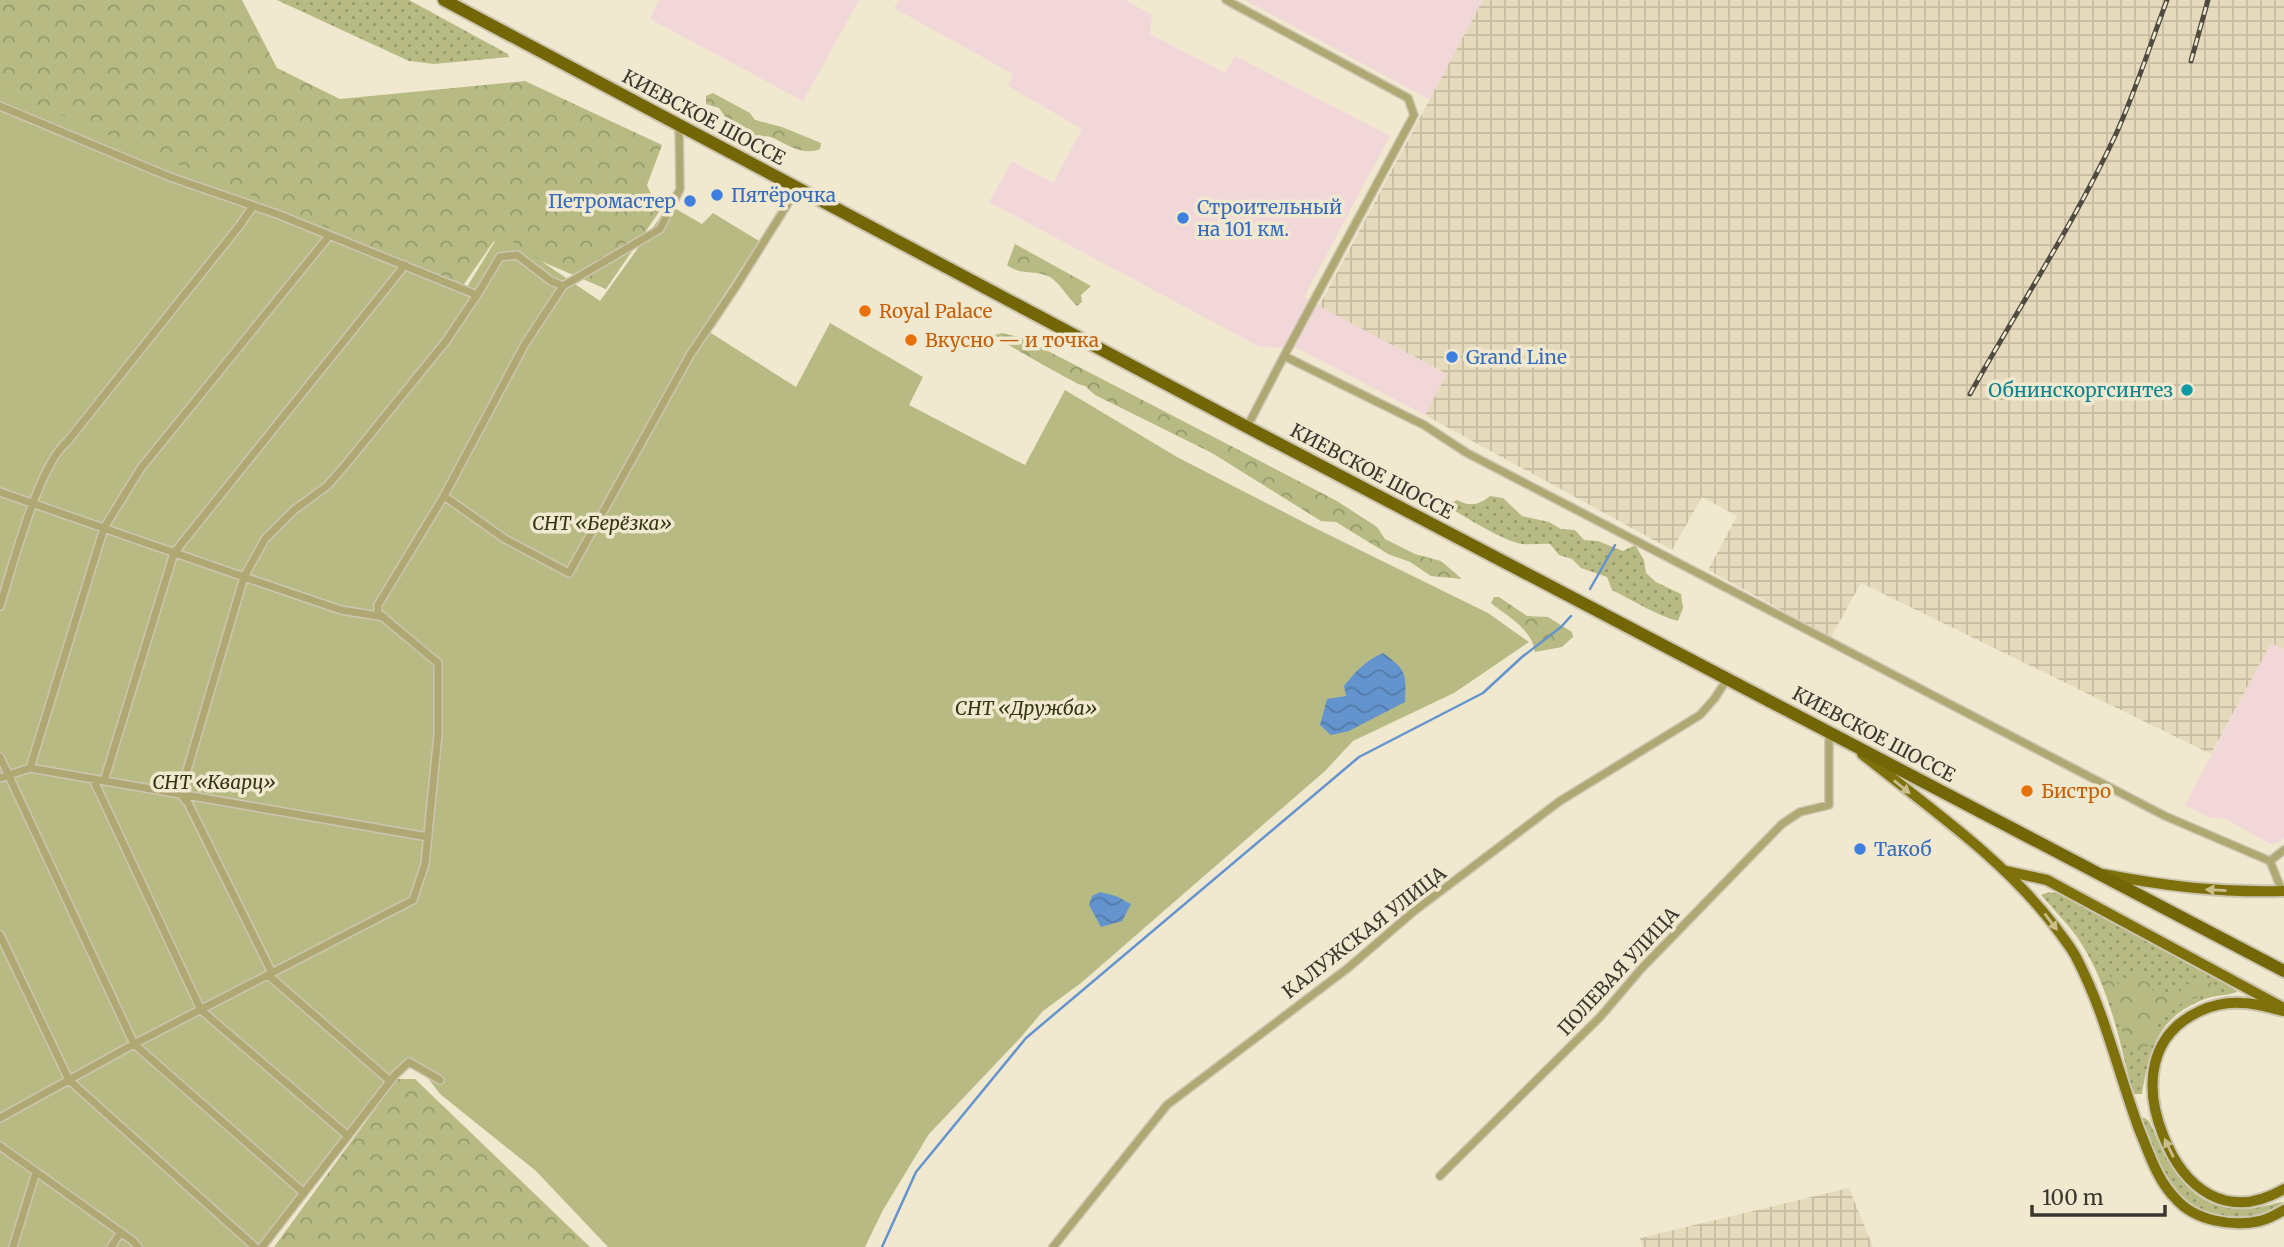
<svg xmlns="http://www.w3.org/2000/svg" width="2284" height="1247" font-family="Merriweather,serif">
	<defs>
		<pattern id="industrial-grid" width="8" height="8" patternUnits="userSpaceOnUse" patternTransform="scale(1.75)"><rect width="8" height="8" fill="#e6dabc"/><path d="M0 4h8M4 0v8" fill="none" stroke="#c6bca2"/></pattern>
		<pattern id="grass-dots" width="8" height="8" patternUnits="userSpaceOnUse" patternTransform="scale(1.75)"><rect width="8" height="8" fill="#b7bb83"/><path d="M2 2h.1M6 6h.1" fill="none" stroke="#96996c" stroke-width="1.8" stroke-linecap="round"/></pattern>
		<pattern id="forest-crowns" width="20" height="18" patternUnits="userSpaceOnUse" patternTransform="scale(1.75)"><rect width="20" height="18" fill="#b7bb83"/><path d="M2 6a3 3 0 1 1 6 0M12 15a3 3 0 1 1 6 0" fill="none" stroke="#96996c"/></pattern>
		<pattern id="water-waves" width="16" height="10" patternUnits="userSpaceOnUse" patternTransform="scale(1.75)"><rect width="16" height="10" fill="#6494ce"/><path d="M0 5q4-4 8 0t8 0" fill="none" stroke="#537aa8"/></pattern>
	</defs>
	<rect width="100%" height="100%" fill="#f1e8d0"/>
	<path fill="#f2d7d8" d="M659,0H859L803,101L650,19Z
		M899,0H1125L1152,15L1150,34L1225,73L1235,56L1390,136L1304,297L1447,374L1425,415L1297,348L1260,347L989,202L1012,161L1053,183L1082,129L1008,86L1013,74L894,8Z
		M1245,0H1483L1430,100Z
		M2271,642L2284,649V837L2280,842L2270,844L2226,819L2208,817L2185,805Z"/>
	<path fill="url(#industrial-grid)" d="M1483,0H2284V649L2271,643L2211,754L1861,583L1831,637L1708,570L1737,516L1702,497L1672,550L1425,415L1447,374L1319,306Z
		M1849,1188L1873,1247H1643L1640,1238Z"/>
	<path fill="url(#grass-dots)" d="M277,0H409L508,54L509,57L434,64L409,61Z
		M1490,496L1503,498L1522,516L1549,522L1561,529L1575,530L1584,540L1598,541L1623,551L1635,545L1644,560L1646,573L1656,582L1681,594L1683,608L1678,621C1656,615 1634,601 1612,590L1607,577L1581,568L1572,559L1559,555L1550,544C1541,543 1531,545 1522,544C1502,541 1465,516 1446,506L1457,500C1470,507 1479,505 1490,496Z
		M2049,892L2068,895L2223,979L2237,992C2226,996 2215,995 2205,999C2158,1017 2150,1047 2142,1094H2134L2131,1087C2119,1037 2107,980 2077,937C2066,922 2053,909 2041,895Z
		M2143,1117L2149,1121C2169,1164 2187,1208 2242,1209C2256,1210 2271,1203 2284,1202C2263,1215 2247,1220 2223,1217C2174,1210 2159,1162 2142,1123Z"/>
	<path fill="url(#forest-crowns)" d="M0,0H242L277,68L340,99L525,81L662,145L647,185L659,212L606,289L494,241L462,287L0,94Z
		M713,93L750,113L755,120L782,127L821,143L820,149C804,156 787,145 773,138C767,135 762,137 756,136C752,134 747,128 743,126L734,129L719,108L706,104V96Z
		M1015,244L1091,286L1081,295L1082,302L1077,306C1067,297 1061,284 1050,277C1036,269 1021,276 1007,265Z
		M1002,333L1023,338L1337,501L1377,527L1385,539L1415,554L1441,561L1462,579L1431,576L1410,562L1388,554L1336,522L1321,521L1212,453L1095,395L1085,386L1078,384C1065,377 1000,342 995,335Z
		M1494,597H1499L1527,616L1548,617L1572,632L1573,637L1562,647L1535,652C1532,629 1508,617 1491,603Z
		M2138,975L2151,977L2152,990L2173,997C2193,982 2187,977 2215,984L2216,990C2200,997 2175,1003 2163,1017C2155,1026 2154,1042 2144,1050C2126,1065 2122,1026 2119,1018C2114,1004 2108,991 2103,977L2110,976L2121,986L2128,985L2132,979Z
		M397,1079H415L590,1247H274Z"/>
	<path fill="#b7bb83" d="M0,89L467,287L500,233L600,301L669,205L702,224L713,213L759,241L703,328L796,387L830,323L923,377L909,405L1025,465L1065,390L1177,457L1313,527L1488,613L1529,642L1454,693L1353,741L1325,771L1081,983L1043,1011L1022,1036L929,1134L883,1210L865,1247H608L536,1171L440,1094L415,1061L397,1076L268,1247H0Z"/>
	<path fill="url(#water-waves)" d="M1383,653C1407,671 1406,672 1405,702L1349,731L1331,735L1320,725L1327,699L1346,696L1344,686C1356,671 1365,661 1383,653Z
		M1100,892L1116,896L1131,904L1122,921L1101,927L1089,905L1092,896Z"/>
	<g fill="none" stroke-linecap="round" stroke-linejoin="round">
		<path stroke="#6494ce" stroke-width="2.5" d="M1590,589L1615,545
			M882,1247L916,1172L1026,1038L1359,757L1483,693L1522,657L1561,627L1571,616"/>
		<g stroke="#ccc5b0" stroke-width="10">
			<path id="minor" d="M1226,0L1408,98L1414,115L1284,356
				M0,106L170,177L277,214L477,295L500,257L517,255L551,281L563,286
				M1247,427L1284,356L1424,425L1467,453L2165,816L2270,861L2282,891
				M0,492L244,577L180,794L188,803L272,973
				M444,496L525,344L563,286L660,229L680,189L679,126
				M0,606C12,568 39,464 67,442L240,225L253,206
				M384,617L341,610L244,577L265,539L294,510L327,486L347,463L446,341L477,295
				M0,757L134,1044L304,1193
				M30,768L104,528L141,468L329,236
				M0,778L30,768L428,837
				M93,779L201,1010L348,1136
				M104,781L174,553L405,265
				M2270,861L2284,850
				M0,935L69,1080L255,1247
				M268,975L390,1081
				M0,1118L134,1044L413,900L425,864L438,735V663L378,613V605L444,496L505,539L569,573L690,355L735,288L797,189
				M0,1146L133,1241L138,1247
				M1440,1176L1601,1016L1641,969L1782,824L1800,812L1829,805V733
				M13,1247L36,1172
				M111,1247L121,1232
				M262,1247L395,1075L409,1062L440,1080
				M1053,1247L1167,1105L1348,968L1413,912L1560,801L1700,715L1715,698L1727,679"/>
		</g>
		<g stroke="#ccc5b0" stroke-width="14">
			<path id="primary" d="M1862,754C1929,808 2004,859 2056,928C2063,938 2072,948 2077,959C2105,1013 2118,1072 2139,1129C2149,1153 2157,1180 2176,1199C2195,1221 2233,1227 2260,1221C2268,1219 2277,1214 2284,1210
				M2006,871L2047,880L2282,1007
				M2103,874C2165,886 2220,893 2284,891
				M2284,1011C2270,1008 2256,1003 2242,1003C2228,1002 2213,1005 2200,1011C2148,1035 2144,1087 2163,1135C2184,1189 2227,1222 2284,1189"/>
		</g>
		<g stroke="#ccc5b0" stroke-width="16">
			<path id="trunk" d="M444,0L1247,427L2284,971"/>
		</g>
		<use href="#minor" stroke="#b0a872" stroke-width="7"/>
		<use href="#primary" stroke="#7e700a" stroke-width="10"/>
		<use href="#trunk" stroke="#736607" stroke-width="12"/>
		<g stroke="#4f4b40" stroke-width="5">
			<path id="rail" d="M2191,61L2208,0
				M1970,394C2018,308 2074,224 2116,134C2136,90 2150,45 2167,0"/>
		</g>
		<use href="#rail" stroke="#f1e8d0" stroke-width="2.5" stroke-dasharray="8" stroke-linecap="butt"/>
	</g>
	<defs><path id="oneway-solid" d="M-6-.8H1V-3.2L6.5 0L1 3.2V.8H-6Z" transform="scale(1.75)"/></defs>
	<g fill="#c9be8b">
		<use href="#oneway-solid" transform="translate(1902 787) rotate(39)"/>
		<use href="#oneway-solid" transform="translate(2216 890) rotate(-177)"/>
		<use href="#oneway-solid" transform="translate(2051 922) rotate(53)"/>
		<use href="#oneway-solid" transform="translate(2169 1148) rotate(-116)"/>
	</g>
	<g fill="#3f7fe0" stroke="#f1e8d0" stroke-width="2.5">
		<circle cx="717" cy="195" r="7"/>
		<circle cx="690" cy="201" r="7"/>
		<circle cx="1183" cy="218" r="7"/>
		<circle cx="1452" cy="357" r="7"/>
		<circle cx="1860" cy="849" r="7"/>
	</g>
	<g fill="#e8710a" stroke="#f1e8d0" stroke-width="2.5">
		<circle cx="865" cy="311" r="7"/>
		<circle cx="911" cy="340" r="7"/>
		<circle cx="2027" cy="791" r="7"/>
	</g>
	<circle fill="#0f9aa8" stroke="#f1e8d0" stroke-width="2.5" cx="2187" cy="390" r="7"/>
	<g text-anchor="middle" stroke-width="7" stroke-linejoin="round" paint-order="stroke">
		<g font-size="19" fill="#3a372e" stroke="#f1e8d0">
			<text transform="translate(704 117) rotate(28)" y="7">КИЕВСКОЕ ШОССЕ</text>
			<text transform="translate(1372 471) rotate(28)" y="7">КИЕВСКОЕ ШОССЕ</text>
			<text transform="translate(1874 734) rotate(28)" y="7">КИЕВСКОЕ ШОССЕ</text>
			<text transform="translate(1364 932) rotate(-38)" y="7">КАЛУЖСКАЯ УЛИЦА</text>
			<text transform="translate(1618 971) rotate(-47)" y="7">ПОЛЕВАЯ УЛИЦА</text>
		</g>
		<g font-size="19" fill="#366cbe" stroke="#f1e8d0" text-anchor="start">
			<text x="731" y="202">Пятёрочка</text>
			<text x="676" y="208" text-anchor="end">Петромастер</text>
			<text x="1197" y="214">Строительный<tspan x="1197" dy="22">на 101 км.</tspan></text>
			<text x="1466" y="364">Grand Line</text>
			<text x="1874" y="856">Такоб</text>
		</g>
		<g font-size="19" fill="#c56008" stroke="#f1e8d0" text-anchor="start">
			<text x="879" y="318">Royal Palace</text>
			<text x="925" y="347">Вкусно — и точка</text>
			<text x="2041" y="798">Бистро</text>
		</g>
		<g font-size="19" fill="#0d838f" stroke="#f1e8d0" text-anchor="end">
			<text x="2173" y="397">Обнинскоргсинтез</text>
		</g>
		<g font-size="19" font-style="italic" fill="#343513" stroke="#f1e8d0">
			<text x="602" y="530">СНТ «Берёзка»</text>
			<text x="1026" y="715">СНТ «Дружба»</text>
			<text x="214" y="789">СНТ «Кварц»</text>
		</g>
	</g>
	<path d="M2032 1205v10h133v-10" fill="none" stroke="#3a372e" stroke-width="3.5"/>
	<text x="2042" y="1205" font-size="21" fill="#3a372e" stroke="#f1e8d0" stroke-width="5" paint-order="stroke">100 m</text>
</svg>
